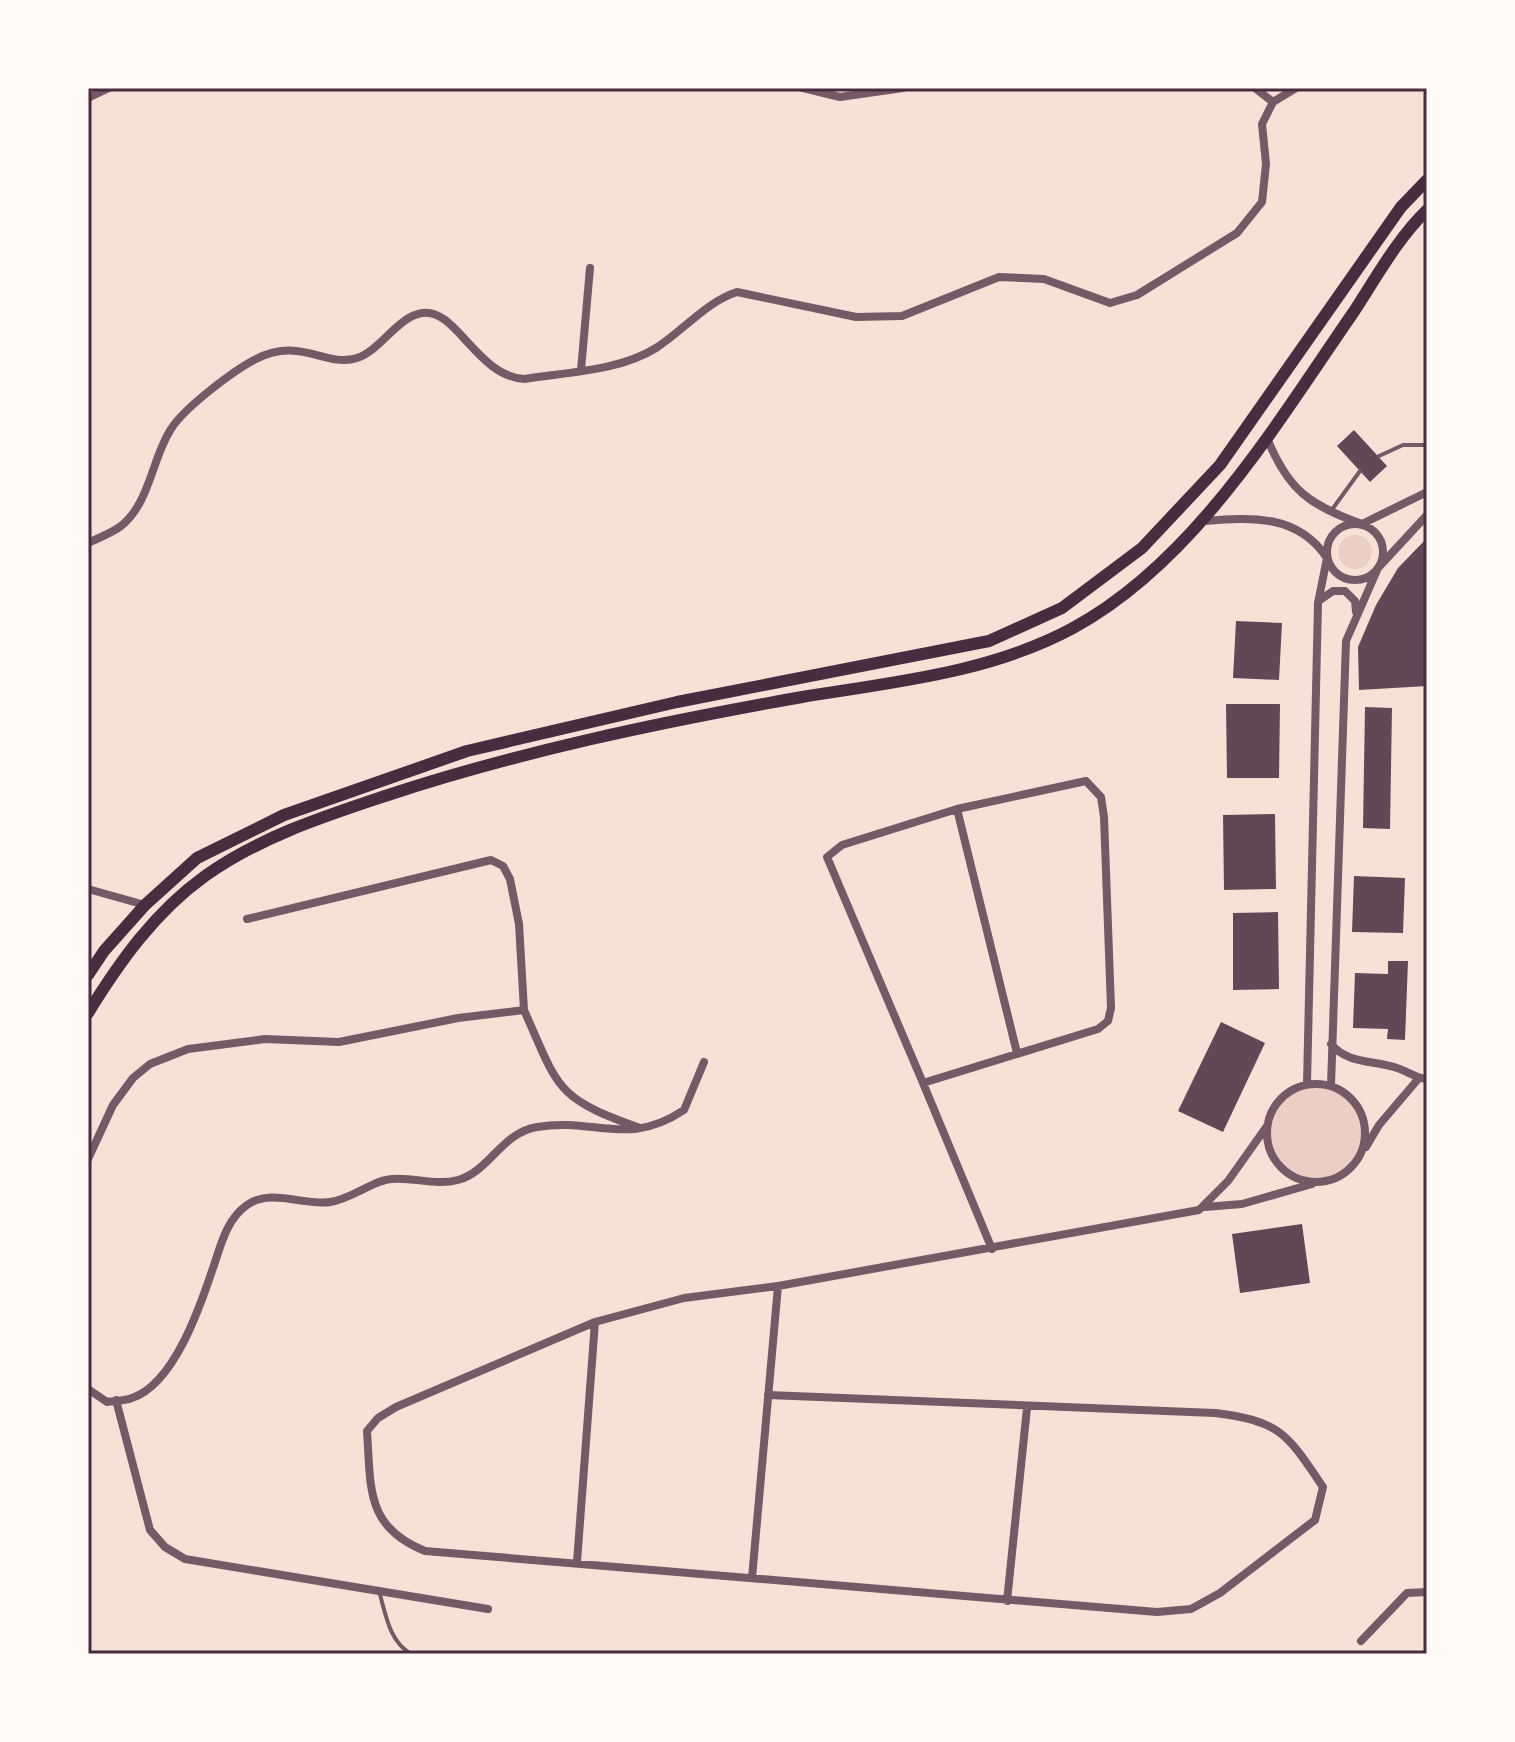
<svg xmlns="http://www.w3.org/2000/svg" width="1515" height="1742" font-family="Roboto,sans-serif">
	<rect width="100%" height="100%" fill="#f7e1d7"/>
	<path fill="#ebcfc5" d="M1338 552a17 17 0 1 1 34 0a17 17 0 1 1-34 0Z
		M1314,1086H1331C1350,1100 1366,1115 1362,1142C1360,1155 1351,1171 1339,1176C1268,1208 1233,1099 1314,1086Z"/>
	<path fill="#644757" d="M1354,430L1387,466L1370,482L1337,446Z
		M1427,538V686L1359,690L1358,647L1376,605L1398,568Z
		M1236,621L1282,623L1279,680L1233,678Z
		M1226,704H1280L1279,778H1227Z
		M1365,707L1392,708L1390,829L1363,828Z
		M1275,814L1276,889L1224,890L1223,815Z
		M1354,876L1405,878L1403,933L1352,932Z
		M1278,912L1279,989L1233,990V913Z
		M1388,961H1408L1405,1040L1387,1039L1388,1029L1353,1028L1355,973L1388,974Z
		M1221,1022L1265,1043L1223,1132L1178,1111Z
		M1302,1224L1310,1283L1240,1293L1232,1234Z"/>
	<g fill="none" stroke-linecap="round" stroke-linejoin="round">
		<path stroke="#755966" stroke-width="4" d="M1379,456L1403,445H1427
			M1331,511L1360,471
			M379,1591C386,1615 389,1641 411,1654"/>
		<path stroke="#755966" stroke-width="8" d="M803,88L840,97L903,88
			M1255,88L1273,102
			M88,98L109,88
			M581,370L590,268
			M1267,438C1288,490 1309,505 1362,524L1427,492
			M1204,521C1251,517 1298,514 1327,558L1318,603L1307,1084
			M1327 552a28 28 0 1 1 56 0a28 28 0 1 1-56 0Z
			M88,543C98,538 112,533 121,526C150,503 152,458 171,429C184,408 234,370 256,359C300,336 326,368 357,358C381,350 397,317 422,313C456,307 477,377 525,379C568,372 619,371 656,348C684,330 706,302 737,292L856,317L902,316L999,277L1044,279L1110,303L1137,295L1237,233L1262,202L1266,164L1262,124L1273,102L1296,88
			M1320,600L1333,591H1345L1355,601L1356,612
			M1086,781L1101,797L1104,817L1111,1008L1108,1021L1098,1029L923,1083L827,857L842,845L957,809Z
			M957,809L1017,1053
			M88,889L145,905
			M247,919L491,860L503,866L510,879L519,924L524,1010
			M1331,1044C1347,1064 1374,1060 1397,1068C1407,1071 1416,1078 1427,1079
			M923,1083L992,1249
			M1267 1133a49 49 0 1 1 98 0a49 49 0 1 1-98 0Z
			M1331,1086L1346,641L1378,568L1427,515
			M1366,1147L1379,1125L1419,1078
			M88,1159L113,1105L133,1078L150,1064L188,1049L265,1039L339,1042L458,1018L524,1010C559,1089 555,1098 640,1128
			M1205,1207L1242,1204L1312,1184
			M88,1389L107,1402C115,1401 124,1401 132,1398C174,1384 200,1307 213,1268C221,1245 226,1220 247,1205C271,1188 304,1206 330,1202C352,1199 373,1180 392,1179C414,1177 436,1186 458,1180C490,1171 501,1133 537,1127C595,1117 627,1148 684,1110L704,1062
			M768,1395L1215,1413C1281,1421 1287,1434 1323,1487L1315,1520L1220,1593L1191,1609L1157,1612L425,1551C365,1527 371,1487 367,1431L378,1418L396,1407L595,1322L684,1298L778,1286L1199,1210L1228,1181L1267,1126
			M116,1400L150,1530L165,1547L185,1559L488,1609
			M577,1562L595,1322
			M752,1578L778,1286
			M1007,1601L1027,1408
			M1361,1641L1407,1593L1427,1592"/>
		<path stroke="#4a2c40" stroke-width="12" d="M88,975L104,951L145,905L197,858L284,815L467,751L677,702L989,641L1062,608L1142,548L1220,465L1401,207L1427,180
			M88,1013C120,961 155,912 205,876C260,837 322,817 385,796C521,751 661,722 802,697C893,682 990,673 1073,628C1195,562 1278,421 1355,310C1377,276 1398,238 1427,210"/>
	</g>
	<rect width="1515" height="1742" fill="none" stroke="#fffaf5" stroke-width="180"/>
	<rect x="90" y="90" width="1335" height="1562" fill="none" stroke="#4a2c40" stroke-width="3"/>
</svg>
